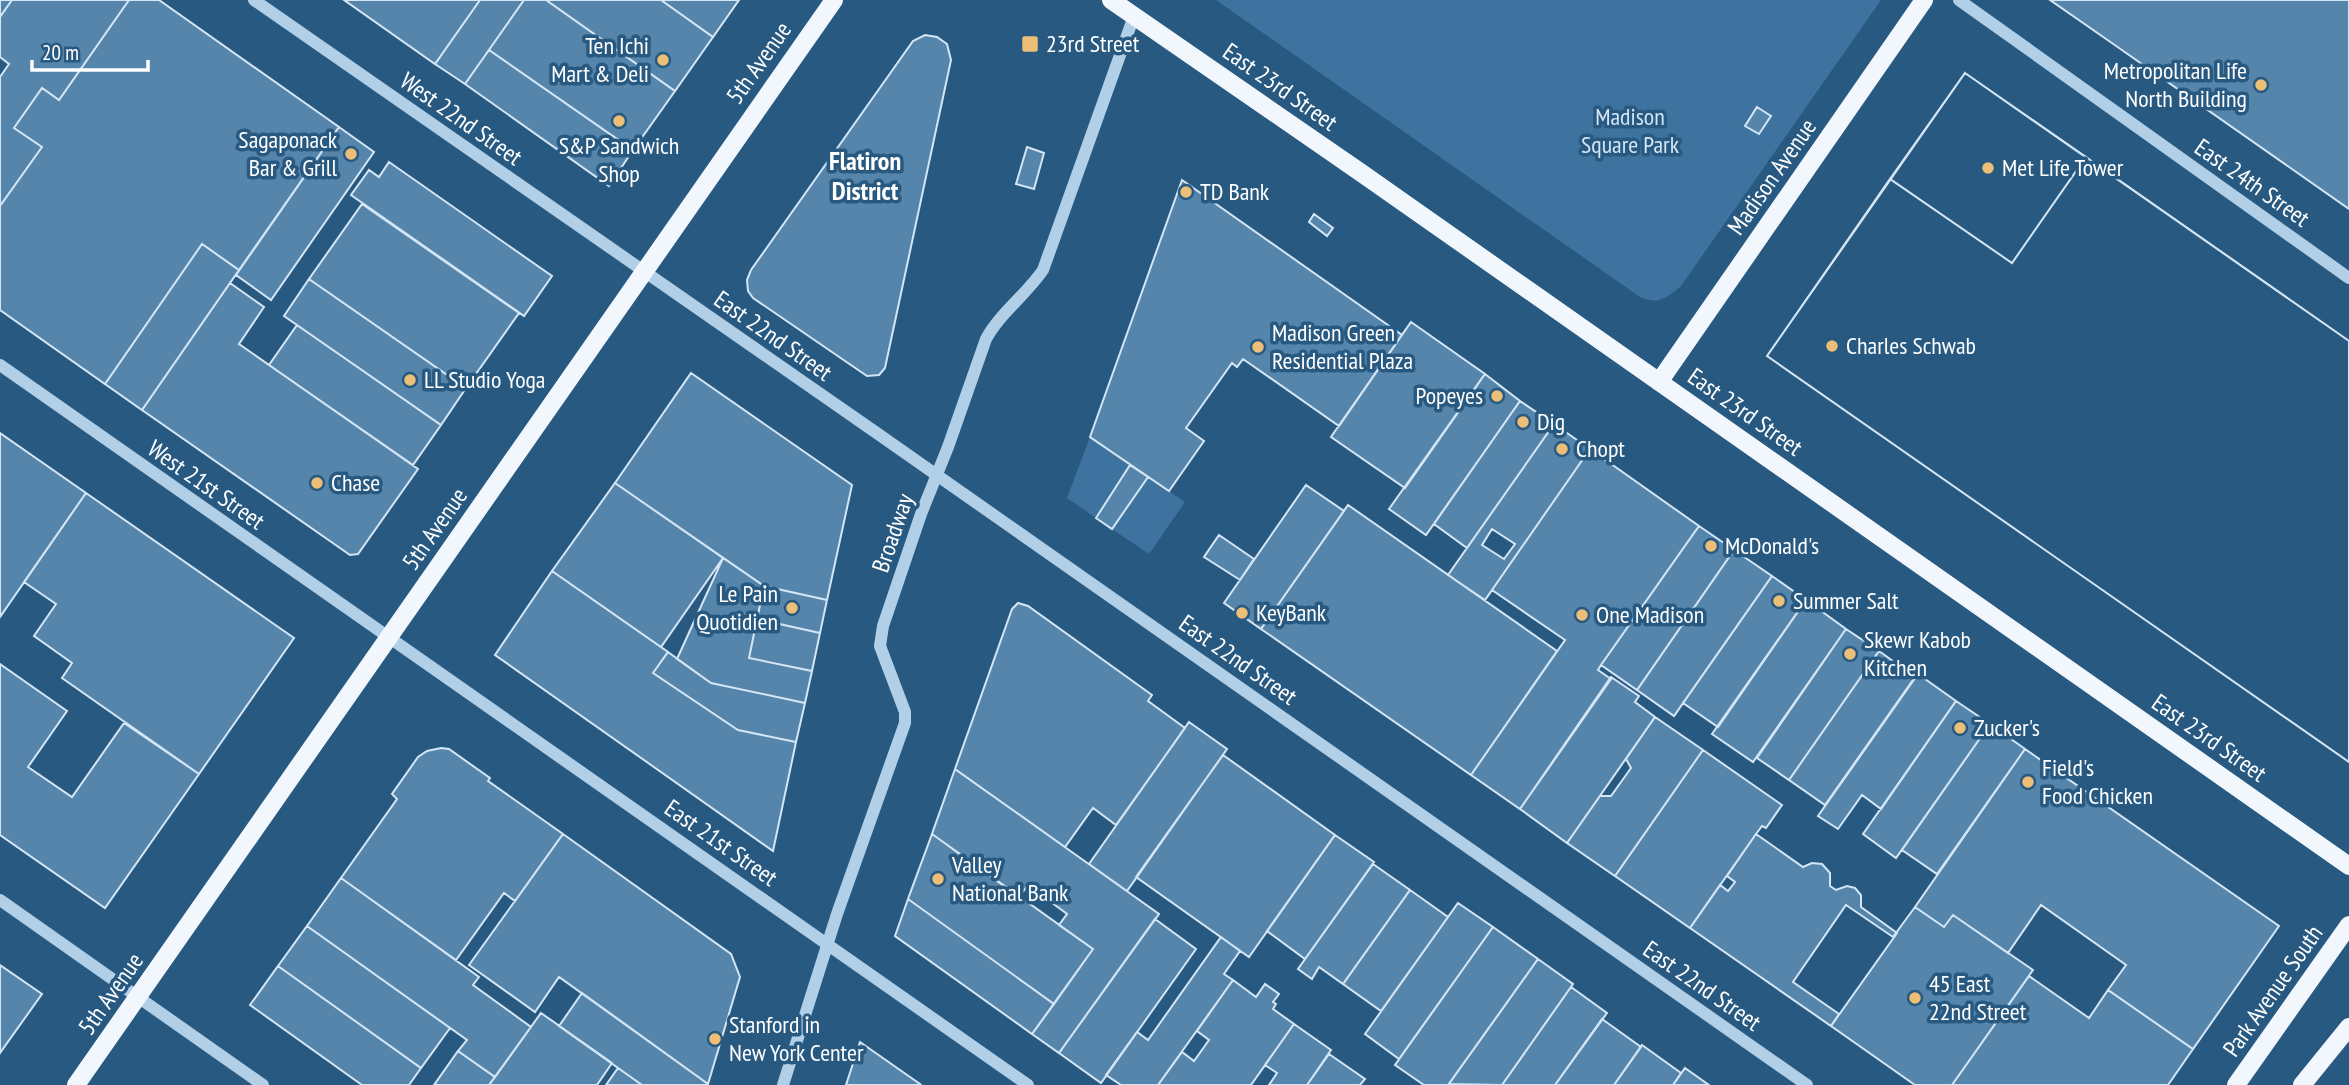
<svg xmlns="http://www.w3.org/2000/svg" width="2349" height="1085" font-family="'PT Sans Narrow',sans-serif">
	<rect width="100%" height="100%" fill="#285981"/>
	<path fill="#3d739e" d="M1216,0H1881L1681,286C1667,298 1658,305 1640,297Z
		M1090,437L1130,465L1096,518L1067,498Z
		M1148,477L1185,502L1149,554L1112,529Z"/>
	<path fill="#5585ab" stroke="#d4e6f5" stroke-width="2" fill-rule="evenodd" d="M0,0H12L0,17Z
		M12,0H129L59,100L42,88L14,128L42,147L0,206V77L9,64L0,57V17Z
		M129,0H159L339,127L239,270L202,244L105,384L0,310V206L42,147L14,128L42,88L59,100Z
		M344,0H480L435,64Z
		M480,0H524L465,84L435,64Z
		M524,0H546L675,91L633,150L489,50Z
		M546,0H661L713,37L675,91Z
		M661,0H739L713,37Z
		M2050,0H2349V209L2109,41Z
		M925,35L937,37L947,44L951,60L885,368L879,375L867,376L753,298L748,291L747,280L751,270L913,41Z
		M489,50L633,150L609,186L465,84Z
		M1965,73L2086,157L2012,263L1890,179Z
		M1965,73L2349,341V762L1767,356Z
		M1757,107L1771,116L1759,134L1745,126Z
		M339,127L374,152L271,300L236,275Z
		M1027,147L1044,153L1034,189L1016,184Z
		M2086,157L2349,341V762L1767,356L1890,179L2012,263Z
		M389,162L552,276L524,316L351,195L369,170L379,177Z
		M1182,180L1402,335L1339,426L1243,359L1237,367L1232,363L1186,428L1204,441L1169,491L1090,437Z
		M362,204L519,313L466,388L309,279Z
		M1314,214L1333,228L1327,236L1309,222Z
		M202,244L239,270L142,410L105,384Z
		M309,279L466,388L441,425L284,316Z
		M230,283L264,307L239,344L418,469L358,554L350,555L142,410Z
		M1411,322L1485,374L1405,488L1331,437Z
		M297,325L441,425L413,465L269,365Z
		M691,373L852,485L827,600L764,586L615,483Z
		M1485,374L1520,401L1426,535L1389,509Z
		M1520,401L1554,424L1467,548L1434,524Z
		M1554,424L1590,449L1485,600L1448,575ZM1492,529L1515,544L1504,559L1482,545Z
		M0,433L86,493L0,617Z
		M1590,449L1699,526L1601,665L1598,670L1611,679L1520,809L1471,775L1565,640L1492,590Z
		M1130,465L1148,477L1112,529L1096,518Z
		M615,483L723,558L661,647L552,571Z
		M1306,485L1344,511L1261,629L1224,603Z
		M86,493L294,638L199,774L62,678L72,663L34,636L56,604L24,582Z
		M1348,505L1557,651L1471,775L1261,629Z
		M1699,526L1734,550L1637,690L1601,665Z
		M1219,535L1254,559L1240,580L1204,557Z
		M1734,550L1772,576L1674,716L1637,690Z
		M723,558L764,586L749,658L812,671L805,703L711,683L677,659Z
		M552,571L668,652L653,673L738,730L796,742L773,851L495,655Z
		M1772,576L1806,600L1718,727L1683,703Z
		M764,586L827,600L820,633L757,619Z
		M1806,600L1846,629L1753,762L1712,734Z
		M1018,603L1028,606L1152,695L1148,701L1185,728L1116,825L1093,808L1065,847L955,769L1012,609Z
		M757,619L820,633L812,671L749,658Z
		M1846,629L1879,651L1789,780L1757,758Z
		M1879,651L1915,677L1825,805L1789,780Z
		M668,652L711,683L805,703L796,742L738,730L653,673Z
		M0,664L67,711L28,767L72,797L124,723L199,774L105,908L0,835Z
		M1918,674L1956,701L1881,809L1862,795L1838,829L1818,816Z
		M1611,677L1639,696L1635,702L1655,717L1567,843L1520,809Z
		M1956,701L1990,724L1896,858L1863,834Z
		M1655,717L1703,750L1615,876L1567,843L1600,796H1611L1631,768L1626,759Z
		M1189,722L1227,749L1127,891L1089,864Z
		M1990,724L2025,749L1937,874L1902,850Z
		M441,748L449,749L490,778L488,781L563,834L515,901L504,893L456,960L341,878L397,799L392,794L418,757L427,751Z
		M2025,749L2279,926L2193,1049L2108,990L2126,965L2041,905L2008,953L1953,915L1944,927L1915,907Z
		M1703,750L1782,805L1766,828L1762,826L1756,834L1690,928L1615,876Z
		M1223,755L1335,835L1249,957L1136,877Z
		M955,769L1159,914L1059,1053L1032,1034L1093,949L1059,925L1067,914L1028,885L1019,897L932,834Z
		M563,834L731,954L740,977L708,1084L559,977L535,1012L469,965Z
		M932,834L1093,949L1054,1004L908,899Z
		M1756,834L1803,867L1812,863L1822,864L1830,873V886L1836,890L1847,886L1855,888L1861,895V907L1897,933L1831,1026L1690,928L1720,885L1728,891L1735,882L1727,876Z
		M1335,835L1374,862L1305,959L1267,931Z
		M1373,864L1410,890L1343,984L1319,967L1312,979L1298,969Z
		M341,878L479,977L473,985L531,1027L495,1077L458,1051L467,1040L307,926Z
		M1410,890L1448,917L1381,1011L1343,984Z
		M908,899L1054,1004L1032,1034L895,936Z
		M1458,903L1493,927L1399,1059L1365,1034Z
		M1846,905L1893,937L1915,907L1944,927L1953,915L2033,970L1952,1085H1915L1831,1026L1839,1014L1793,982Z
		M1155,919L1196,949L1101,1083L1059,1053Z
		M307,926L450,1028L421,1068L278,966Z
		M1493,927L1538,959L1448,1085H1424L1395,1065Z
		M1221,937L1240,951L1224,974L1233,980L1158,1085H1121L1106,1075L1137,1032L1148,1040Z
		M1538,959L1573,984L1502,1085L1449,1084Z
		M0,965L42,994L0,1053Z
		M278,966L421,1068L409,1085H362L250,1005Z
		M2029,976L2089,1018L2108,990L2193,1049L2168,1085H1952Z
		M1233,980L1256,997L1265,984L1279,994L1273,1002L1276,1004L1273,1009L1294,1024L1251,1085H1158L1182,1052L1194,1061L1209,1040L1197,1031Z
		M1571,987L1607,1013L1555,1085H1502Z
		M582,993L708,1084V1085H642L559,1026Z
		M541,1013L612,1063L597,1085H489Z
		M1602,1019L1641,1047L1614,1085H1555Z
		M1294,1024L1331,1050L1307,1085H1269L1277,1073L1265,1065Z
		M860,1042L920,1084L921,1085H846Z
		M1642,1045L1681,1073L1673,1085H1614Z
		M458,1051L495,1077L489,1085H434Z
		M1329,1054L1365,1079L1360,1085H1307Z
		M618,1068L642,1085H606Z
		M1685,1068L1709,1085H1673Z"/>
	<g fill="none" stroke-linecap="round" stroke-linejoin="round">
		<path stroke="#b1cfe6" stroke-width="12" d="M254,0L881,436L1807,1085
			M1959,0L2349,278
			M0,365L1028,1085
			M0,900L263,1085
			M783,1085L837,914L905,723V712L880,646L883,626L921,514L948,447L986,339C1000,313 1026,295 1043,270L1134,16"/>
		<path stroke="#f1f7fd" stroke-width="18" d="M1111,0L1360,172L2349,866
			M1659,382L1924,0
			M76,1085L834,0
			M2236,1085L2349,925
			M2302,1085L2349,1027"/>
	</g>
	<g fill="#edbe77" stroke="#285981" stroke-width="2.5">
		<rect x="1021" y="35" width="18" height="18" rx="3.5"/>
		<circle cx="663" cy="60" r="7"/>
		<circle cx="2261" cy="85" r="7"/>
		<circle cx="619" cy="121" r="7"/>
		<circle cx="351" cy="154" r="7"/>
		<circle cx="1988" cy="168" r="7"/>
		<circle cx="1186" cy="192" r="7"/>
		<circle cx="1832" cy="346" r="7"/>
		<circle cx="1258" cy="347" r="7"/>
		<circle cx="410" cy="380" r="7"/>
		<circle cx="1497" cy="396" r="7"/>
		<circle cx="1523" cy="422" r="7"/>
		<circle cx="1562" cy="449" r="7"/>
		<circle cx="317" cy="483" r="7"/>
		<circle cx="1711" cy="546" r="7"/>
		<circle cx="1779" cy="601" r="7"/>
		<circle cx="792" cy="608" r="7"/>
		<circle cx="1242" cy="613" r="7"/>
		<circle cx="1582" cy="615" r="7"/>
		<circle cx="1850" cy="654" r="7"/>
		<circle cx="1960" cy="728" r="7"/>
		<circle cx="2028" cy="782" r="7"/>
		<circle cx="938" cy="879" r="7"/>
		<circle cx="1915" cy="998" r="7"/>
		<circle cx="715" cy="1039" r="7"/>
	</g>
	<g text-anchor="middle" stroke-width="7" stroke-linejoin="round" paint-order="stroke">
		<g font-size="24" fill="#fff" stroke="#285981" text-anchor="start">
			<text x="1046" y="52">23rd Street</text>
			<text x="649" y="54" text-anchor="end">Ten Ichi<tspan x="649" dy="28">Mart &amp; Deli</tspan></text>
			<text x="2247" y="79" text-anchor="end">Metropolitan Life<tspan x="2247" dy="28">North Building</tspan></text>
			<text x="337" y="148" text-anchor="end">Sagaponack<tspan x="337" dy="28">Bar &amp; Grill</tspan></text>
			<text x="619" y="154" text-anchor="middle">S&amp;P Sandwich<tspan x="619" dy="28">Shop</tspan></text>
			<text x="2002" y="176">Met Life Tower</text>
			<text x="1200" y="200">TD Bank</text>
			<text x="1272" y="341">Madison Green<tspan x="1272" dy="28">Residential Plaza</tspan></text>
			<text x="1846" y="354">Charles Schwab</text>
			<text x="424" y="388">LL Studio Yoga</text>
			<text x="1483" y="404" text-anchor="end">Popeyes</text>
			<text x="1537" y="430">Dig</text>
			<text x="1576" y="457">Chopt</text>
			<text x="331" y="491">Chase</text>
			<text x="1725" y="554">McDonald's</text>
			<text x="778" y="602" text-anchor="end">Le Pain<tspan x="778" dy="28">Quotidien</tspan></text>
			<text x="1793" y="609">Summer Salt</text>
			<text x="1256" y="621">KeyBank</text>
			<text x="1596" y="623">One Madison</text>
			<text x="1864" y="648">Skewr Kabob<tspan x="1864" dy="28">Kitchen</tspan></text>
			<text x="1974" y="736">Zucker's</text>
			<text x="2042" y="776">Field's<tspan x="2042" dy="28">Food Chicken</tspan></text>
			<text x="952" y="873">Valley<tspan x="952" dy="28">National Bank</tspan></text>
			<text x="1929" y="992">45 East<tspan x="1929" dy="28">22nd Street</tspan></text>
			<text x="729" y="1033">Stanford in<tspan x="729" dy="28">New York Center</tspan></text>
		</g>
		<g font-size="24" fill="#fff" stroke="#285981">
			<text transform="translate(759 63) rotate(-55)" y="8">5th Avenue</text>
			<text transform="translate(1280 87) rotate(35)" y="8">East 23rd Street</text>
			<text transform="translate(461 119) rotate(35)" y="8">West 22nd Street</text>
			<text transform="translate(1772 177) rotate(-55)" y="8">Madison Avenue</text>
			<text transform="translate(2252 183) rotate(35)" y="8">East 24th Street</text>
			<text transform="translate(773 336) rotate(35)" y="8">East 22nd Street</text>
			<text transform="translate(1745 412) rotate(35)" y="8">East 23rd Street</text>
			<text transform="translate(206 485) rotate(35)" y="8">West 21st Street</text>
			<text transform="translate(435 529) rotate(-55)" y="8">5th Avenue</text>
			<text transform="translate(893 533) rotate(-71)" y="8">Broadway</text>
			<text transform="translate(1238 660) rotate(35)" y="8">East 22nd Street</text>
			<text transform="translate(2209 738) rotate(35)" y="8">East 23rd Street</text>
			<text transform="translate(721 843) rotate(35)" y="8">East 21st Street</text>
			<text transform="translate(1702 986) rotate(35)" y="8">East 22nd Street</text>
			<text transform="translate(2273 991) rotate(-55)" y="8">Park Avenue South</text>
			<text transform="translate(111 994) rotate(-55)" y="8">5th Avenue</text>
		</g>
		<g font-size="24" fill="#d4e6f5" stroke="#285981">
			<text x="1630" y="125">Madison<tspan x="1630" dy="28">Square Park</tspan></text>
		</g>
		<g font-size="26" font-weight="bold" fill="#fff" stroke="#285981">
			<text x="865" y="170">Flatiron<tspan x="865" dy="30">District</tspan></text>
		</g>
	</g>
	<path d="M32 60v10h116v-10" fill="none" stroke="#ffffff" stroke-width="3.5"/>
	<text x="42" y="60" font-size="21" fill="#ffffff" stroke="#285981" stroke-width="5" paint-order="stroke">20 m</text>
</svg>
